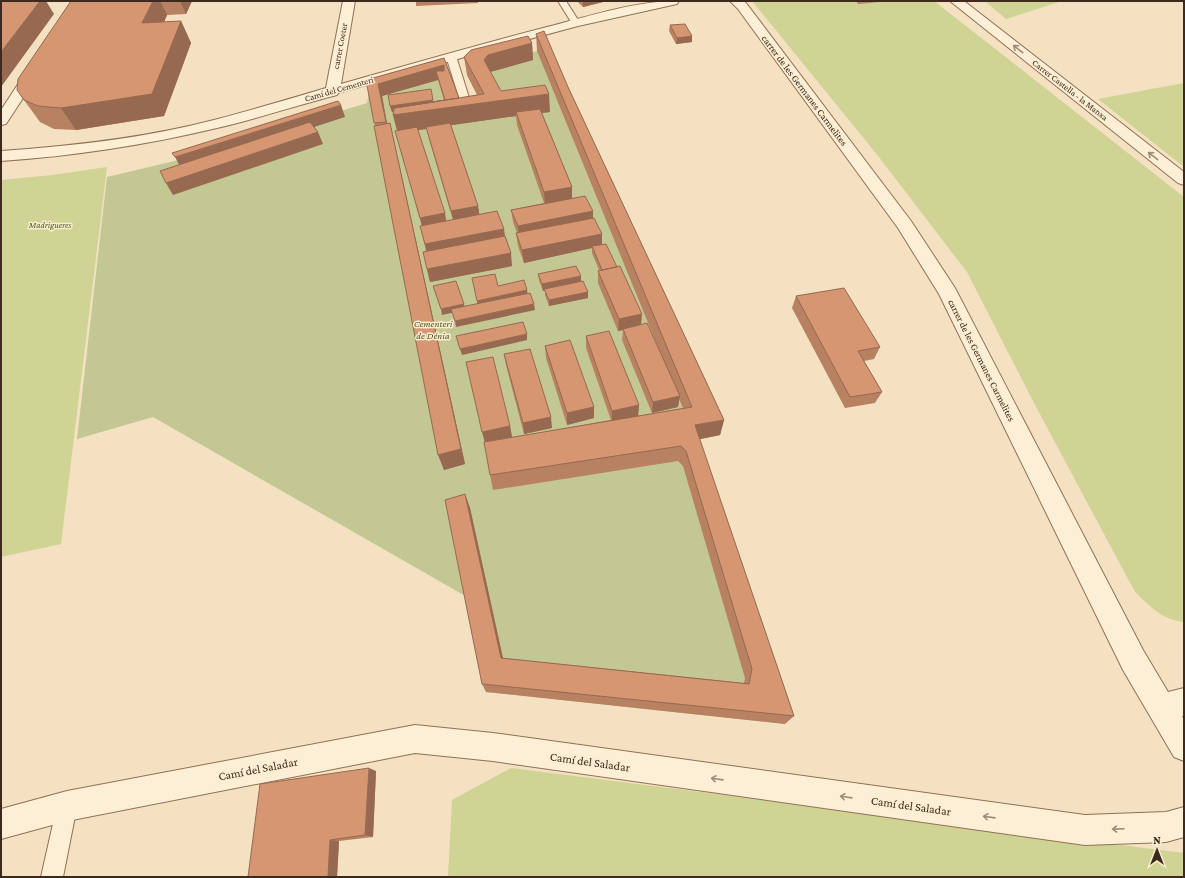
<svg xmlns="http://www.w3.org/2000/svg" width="1185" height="878" font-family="'Crimson Pro',serif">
	<rect width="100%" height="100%" fill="#f3e1c1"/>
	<path fill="#cfd393" d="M752,1H934L1184,197V622C1161,619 1151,607 1135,592L1034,403L967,272L875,152Z
		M985,1H1062L1006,19Z
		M1184,83V167L1098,99Z
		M107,167L61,544L1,557V180L53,175Z
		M511,768L1184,853V877H448L452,800Z"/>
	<path fill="#c3c793" d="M545,48L569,105L720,435L691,441L785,724L486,692L467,597L153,417L77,439L107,177L183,159L367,103L369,93L446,71L464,115L486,111L467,75Z"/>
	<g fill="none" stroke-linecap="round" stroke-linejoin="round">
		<g stroke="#8f7156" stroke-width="2">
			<path id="service" d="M558,1H566L580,23L579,25H573Z
				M451,53L456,56L471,104L469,106L466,107L461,104L446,56Z
				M67,796L74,799L77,806L63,877H41L57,806L60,799Z"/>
		</g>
		<g stroke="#8f7156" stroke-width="2">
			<path id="minor" d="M343,1H355L341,84C411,64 481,44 551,26C593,15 636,1 679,1L677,4L578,26L500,47L338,93L337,95C297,105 257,119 217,128C146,145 74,156 1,161V151C73,146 145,138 214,120C252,110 289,99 326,88Z
				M730,1H743L746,3L911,221L955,288L1143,650L1168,692L1184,688V716H1182L1184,720V761L1174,757L1123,670L939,294L898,228L738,9Z
				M950,1H964L1184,172V185L1178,183Z
				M35,65L40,66L42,69L6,124L1,125V110L30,66Z
				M415,725L493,733L1085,815L1166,812L1184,807V837L1166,842L1085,845L493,761L415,753L67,821L1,839V809L67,791Z"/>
		</g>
		<use href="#service" fill="#fdefd5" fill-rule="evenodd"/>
		<use href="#minor" fill="#fdefd5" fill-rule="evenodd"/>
	</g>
	<path fill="#b88162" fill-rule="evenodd" d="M71,1H192L186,14L167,15L164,22L181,21L191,43L164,116L76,130L54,129L40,122L24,100Z
		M416,1H478V3L416,6Z
		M577,1H607L583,7Z
		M856,1H890L858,4Z
		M670,25L692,42L676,44L669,31Z
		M536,34L568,87L724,420L720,435L699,439L794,716L785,724L486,692L482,684L465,494L470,508L503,658L744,683L745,678L683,466L678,461L493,490L490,475L485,442L510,426L512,437L504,439L611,420L586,348V336L639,405L638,416L683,408L679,399L678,407L652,413L622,340L623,330L618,331L598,283V271L599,270L592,253V248L524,263L518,246L516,233H517L513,222L511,210L544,203L517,125L516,116L451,125L478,206L479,215L504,229L505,236L512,266L430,282L427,269L426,251L420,226H422L399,144L397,131L393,115V112H392L390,106L433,102L444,100L438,80L382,96L387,123H390L394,141L465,464L444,470L366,80L444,58L459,98L477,95L467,75L464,57L532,43L533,60L490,72L501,91L550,112L542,113L572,187V198L593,218L602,234V244L641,325L662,357L537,51ZM427,129L429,139L453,220L446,221L418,130Z
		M538,274L581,282L588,292V298L549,306L545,295V290L543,291L539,280Z
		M796,296L880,347L874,359L864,361L882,392L875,403L845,408L792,308Z
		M545,346L594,418L567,425L546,358Z
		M504,354L552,428L524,434L506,365Z
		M376,771L373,837L339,841L337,877H248Z"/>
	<path fill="#966950" d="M40,1H46L54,14L1,87V52Z
		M153,1H160L167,15L154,45L142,23Z
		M180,1H192L186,14Z
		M583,1H607L583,7Z
		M181,21L191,43L164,116L76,130L61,108Z
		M692,36V42L676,44L677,38Z
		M532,43L533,60L490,72L484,60L488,55Z
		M444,65L446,78L436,71L438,80L382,96L389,135L386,122L378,84Z
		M549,94L550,112L517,116L516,112V116L398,133L393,115Z
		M433,100L434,107L392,112L390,106Z
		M341,105L345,117L182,170L175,157Z
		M390,123L394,141L465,464L444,470L438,455Z
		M318,132L323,144L173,195L166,183Z
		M572,187V200L545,204L544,192Z
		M478,206L480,218L454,223L451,211Z
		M593,211V224L519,239L518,226Z
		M445,213L447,226L423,231L420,218Z
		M504,229L505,241L428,257L425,244Z
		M602,234V246H592V248L524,263L522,250Z
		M511,253L512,266L430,282L427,269Z
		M581,276V283L543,291L542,284Z
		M527,290L528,296L478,307L477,301Z
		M588,292V298L549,306V300Z
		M464,304L465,310L442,315L441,309Z
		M534,304L535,310L456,327L455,321Z
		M642,314L641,326L623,329V330L618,331L619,319Z
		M527,334V340L462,355L460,349Z
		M680,396L678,407L652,413L653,402Z
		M639,405L638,416L612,422V411Z
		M594,407V418L567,425V413Z
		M551,417L552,428L524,434L523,423Z
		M724,420L720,435L691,441L695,425Z
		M510,426L512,437L485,443L482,432Z
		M465,494L470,508L505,668L501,658Z
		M369,768L376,771L373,837L365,835Z
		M330,840L339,841L337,877H328Z"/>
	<path fill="#d69672" stroke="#966950" d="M1,1H40L1,52Z
		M71,1H153L142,23L181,21L152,94L61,108L38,106L24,100L17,90L18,79Z
		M685,24L692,36L677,38L670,25Z
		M544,31L568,87L724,420L695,425L794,716L482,684L445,500L465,494L501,658L749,684L752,669L686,451L681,446L490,475L484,442L692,407L536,34Z
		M528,36L532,43L488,55L484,60L501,91L545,85L549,94L393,115L394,108L484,94L464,57L471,50Z
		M444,58L459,98L394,108L445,100L436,71H444V65L378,84L386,122L374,123L366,80Z
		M431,89L433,100L390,106L388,95Z
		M338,101L341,105L175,157L172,153Z
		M540,109L572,187L544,192L516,112Z
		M310,122L318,132L166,183L160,171Z
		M390,123L461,449L438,455L374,126Z
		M450,123L478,206L451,211L426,127Z
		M417,127L445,213L420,218L395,131Z
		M585,196L593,211L518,226L511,210Z
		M497,211L504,229L425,244L420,226Z
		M594,218L602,234L522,250L516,233Z
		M505,236L511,253L427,269L423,252Z
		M606,244L617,267L602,270L592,246Z
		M576,266L581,276L542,284L538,274Z
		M620,266L642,314L619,319L598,271Z
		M495,274L498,286L524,280L527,290L477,301L472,278Z
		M456,281L464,304L441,309L433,286Z
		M583,281L588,292L549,300L544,289Z
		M844,288L880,347L858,351L882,392L850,397L796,296Z
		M530,293L534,304L455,321L451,309Z
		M523,322L527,334L460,349L456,336Z
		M647,323L680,396L653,402L623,329Z
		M609,331L639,405L612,411L586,336Z
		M570,340L594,407L567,413L545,346Z
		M530,349L551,417L523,423L504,354Z
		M493,357L510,426L482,432L466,362Z
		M369,768L365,835L330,840L328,877H248L260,784Z"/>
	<defs><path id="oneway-shaft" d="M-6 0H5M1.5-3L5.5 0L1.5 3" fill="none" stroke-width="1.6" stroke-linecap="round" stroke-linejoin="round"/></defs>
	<g stroke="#9d8c78">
		<use href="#oneway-shaft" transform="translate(1018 49) rotate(-142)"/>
		<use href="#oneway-shaft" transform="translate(1153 156) rotate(-142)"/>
		<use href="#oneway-shaft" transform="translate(717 779) rotate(-172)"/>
		<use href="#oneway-shaft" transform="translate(846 797) rotate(-172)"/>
		<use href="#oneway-shaft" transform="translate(989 817) rotate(-172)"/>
		<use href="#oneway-shaft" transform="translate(1118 829) rotate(178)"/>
	</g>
	<g text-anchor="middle" stroke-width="3" stroke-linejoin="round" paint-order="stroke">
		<g font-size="9" fill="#3d2a1c" stroke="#faecd1">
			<text transform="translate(340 46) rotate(-79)" y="3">carrer Coeter</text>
			<text transform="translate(339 89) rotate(-16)" y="3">Camí del Cementeri</text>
			<text transform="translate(1070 90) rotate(38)" y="3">Carrer Castella - la Manxa</text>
		</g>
		<g font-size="9" font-style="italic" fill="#505c20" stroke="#faecd1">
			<text x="50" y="228">Madrigueres</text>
		</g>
		<g font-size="10" fill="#3d2a1c" stroke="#faecd1">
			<text transform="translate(805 90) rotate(53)" y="4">carrer de les Germanes Carmelites</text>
			<text transform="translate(982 360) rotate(63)" y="4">carrer de les Germanes Carmelites</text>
		</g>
		<g font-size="10" font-style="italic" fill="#505c20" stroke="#faecd1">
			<text x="433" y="327">Cementeri<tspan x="433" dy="12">de Dénia</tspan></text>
		</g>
		<g font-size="12" fill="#3d2a1c" stroke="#faecd1">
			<text transform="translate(590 762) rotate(8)" y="4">Camí del Saladar</text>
			<text transform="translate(258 769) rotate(-11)" y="4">Camí del Saladar</text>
			<text transform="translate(911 806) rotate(8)" y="4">Camí del Saladar</text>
		</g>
	</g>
	<rect width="1185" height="878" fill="none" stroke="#3d2a1c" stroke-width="4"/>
	<g transform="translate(1157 850)" stroke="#faecd1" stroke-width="3" paint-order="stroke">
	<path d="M0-3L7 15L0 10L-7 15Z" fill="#3d2a1c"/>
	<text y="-6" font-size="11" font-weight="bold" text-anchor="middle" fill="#3d2a1c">N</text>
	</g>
</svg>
